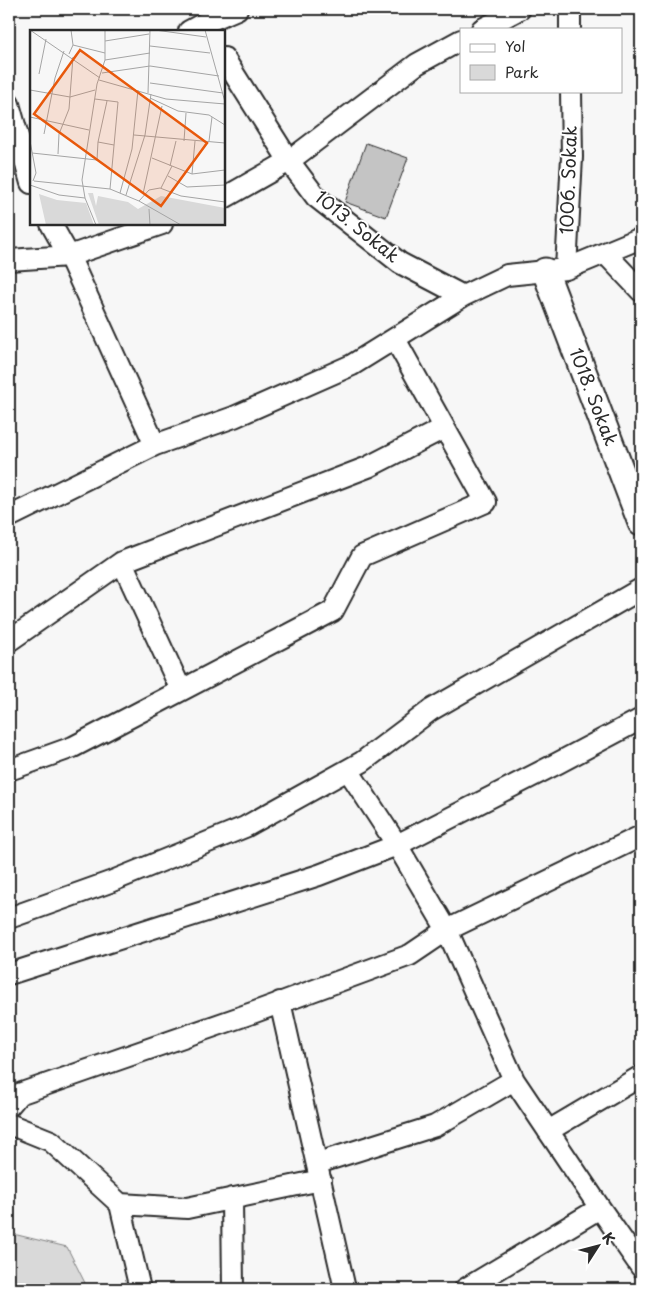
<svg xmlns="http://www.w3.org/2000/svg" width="650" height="1298" font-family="'Playpen Sans',sans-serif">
	<rect width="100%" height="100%" fill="#f7f7f7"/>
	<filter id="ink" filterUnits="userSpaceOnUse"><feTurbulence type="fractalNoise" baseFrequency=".02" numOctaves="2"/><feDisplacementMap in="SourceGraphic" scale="10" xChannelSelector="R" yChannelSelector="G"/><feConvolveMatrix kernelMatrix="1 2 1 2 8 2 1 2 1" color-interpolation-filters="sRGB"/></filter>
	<g filter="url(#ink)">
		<path fill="#d9d9d9" stroke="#828282" d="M9,1233L67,1247L88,1289H9Z"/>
		<path fill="#c4c4c4" stroke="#2b2b2b" d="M366,143L408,158L386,217L345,202Z"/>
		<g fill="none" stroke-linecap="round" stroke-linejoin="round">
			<g stroke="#2b2b2b" stroke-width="24">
				<path id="minor" d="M570,9V29
					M482,29L520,9
					M189,31L202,24L237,9
					M224,58L289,161L316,197L400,263L463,296
					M9,104L31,183
					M224,198L289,161L417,64L461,40
					M51,224L69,256L155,445
					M605,253L641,291
					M9,260L69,256L162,224
					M566,269L572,157L571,91
					M9,517L155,445L234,417L352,365L463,296L507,275L566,269L641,238
					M122,562L181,690
					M9,641L122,562L368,467L444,428
					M9,770L73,747L333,611L362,556L486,502L395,339
					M348,770L397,845L447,930L514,1080L600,1208L641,1267
					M9,918L110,882L245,827L362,762L431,710L641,589
					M9,974L319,875L397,845L558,763L641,719
					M280,1002L345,1289
					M9,1106L19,1094L255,1012L410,955L447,930L641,836
					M9,1124L51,1141L120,1204L140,1289
					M548,1131L641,1076
					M318,1163L435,1126L514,1080
					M232,1198L233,1289
					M120,1204L187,1208L321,1180
					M465,1289L600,1208"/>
			</g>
			<g stroke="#2b2b2b" stroke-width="29">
				<path id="tertiary" d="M545,271L641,523"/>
			</g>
			<use href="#minor" stroke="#fff" stroke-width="20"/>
			<use href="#tertiary" stroke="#fff" stroke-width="25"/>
		</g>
	</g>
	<g text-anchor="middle" stroke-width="4" stroke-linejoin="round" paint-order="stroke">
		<g font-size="18" fill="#2b2b2b" stroke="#fff">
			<text transform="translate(569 180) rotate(-88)" y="6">1006. Sokak</text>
			<text transform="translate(357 227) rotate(39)" y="6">1013. Sokak</text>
			<text transform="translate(593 397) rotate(69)" y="6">1018. Sokak</text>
		</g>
	</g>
	<g transform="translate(30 30)">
		<rect width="195" height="195" fill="#f7f7f7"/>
		<path d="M58,163H63L66,176L68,166L98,172L108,179L131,166L195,178V195H69ZM9,164L27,170L56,173L64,195H16Z" fill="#d9d9d9"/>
		<path fill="none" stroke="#a5a5a5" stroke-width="1" d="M0,0L70,48M125,0L176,7M175,0L195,72M75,11L119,4M43,15L75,23M120,16L180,23M39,24L43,15L41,0M75,30L120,23M72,43L120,36L189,46M9,44L16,9M69,50L136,69L195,74M120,53L193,63M0,60L40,67L65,60M118,63L120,0M120,68L148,81L179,85L195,95M65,69L88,72L80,159M0,87L59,100M14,104L25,48L34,21M104,105L195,113M0,111L6,143L3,151M154,111L156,83M179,111L182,87M68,112L84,115M2,123L67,130L68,112L77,71M28,124L29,104L39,79L43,27M122,128L162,144L195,140M140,136L146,111M162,144L165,111M138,146L157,157L195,155M4,151L80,159L109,171L119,160L130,158L151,166L195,172M0,155L29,165L55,168M131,158L142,136M90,163L102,119L108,60M113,164L132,76M96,165L115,105L121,64M109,171L151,195M119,179L120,195M66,195L55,168L52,150L67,54L75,30V0"/>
		<path fill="#e8590c" fill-opacity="0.15" stroke="#e8590c" stroke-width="2.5" d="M50,20L177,113L131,176L4,84Z"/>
		<rect width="195" height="195" fill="none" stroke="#2b2b2b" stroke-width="2.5"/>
	</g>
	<rect width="650" height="1298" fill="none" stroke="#fff" stroke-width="30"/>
	<rect x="15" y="15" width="620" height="1268" fill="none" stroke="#2b2b2b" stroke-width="2" filter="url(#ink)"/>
	<rect x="460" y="28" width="162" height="65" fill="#ffffff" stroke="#aaaaaa"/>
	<rect x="470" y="44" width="25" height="8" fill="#ffffff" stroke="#aaaaaa"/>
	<text x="505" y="52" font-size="15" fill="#2b2b2b">Yol</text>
	<rect x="470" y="65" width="25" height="15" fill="#d9d9d9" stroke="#aaaaaa"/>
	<text x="505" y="78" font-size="15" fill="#2b2b2b">Park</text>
	<g transform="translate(598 1246) rotate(54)" stroke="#ffffff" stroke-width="4" paint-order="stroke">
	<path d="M0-4L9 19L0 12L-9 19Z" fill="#2b2b2b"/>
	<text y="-8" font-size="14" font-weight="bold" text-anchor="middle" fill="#2b2b2b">K</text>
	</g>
</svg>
